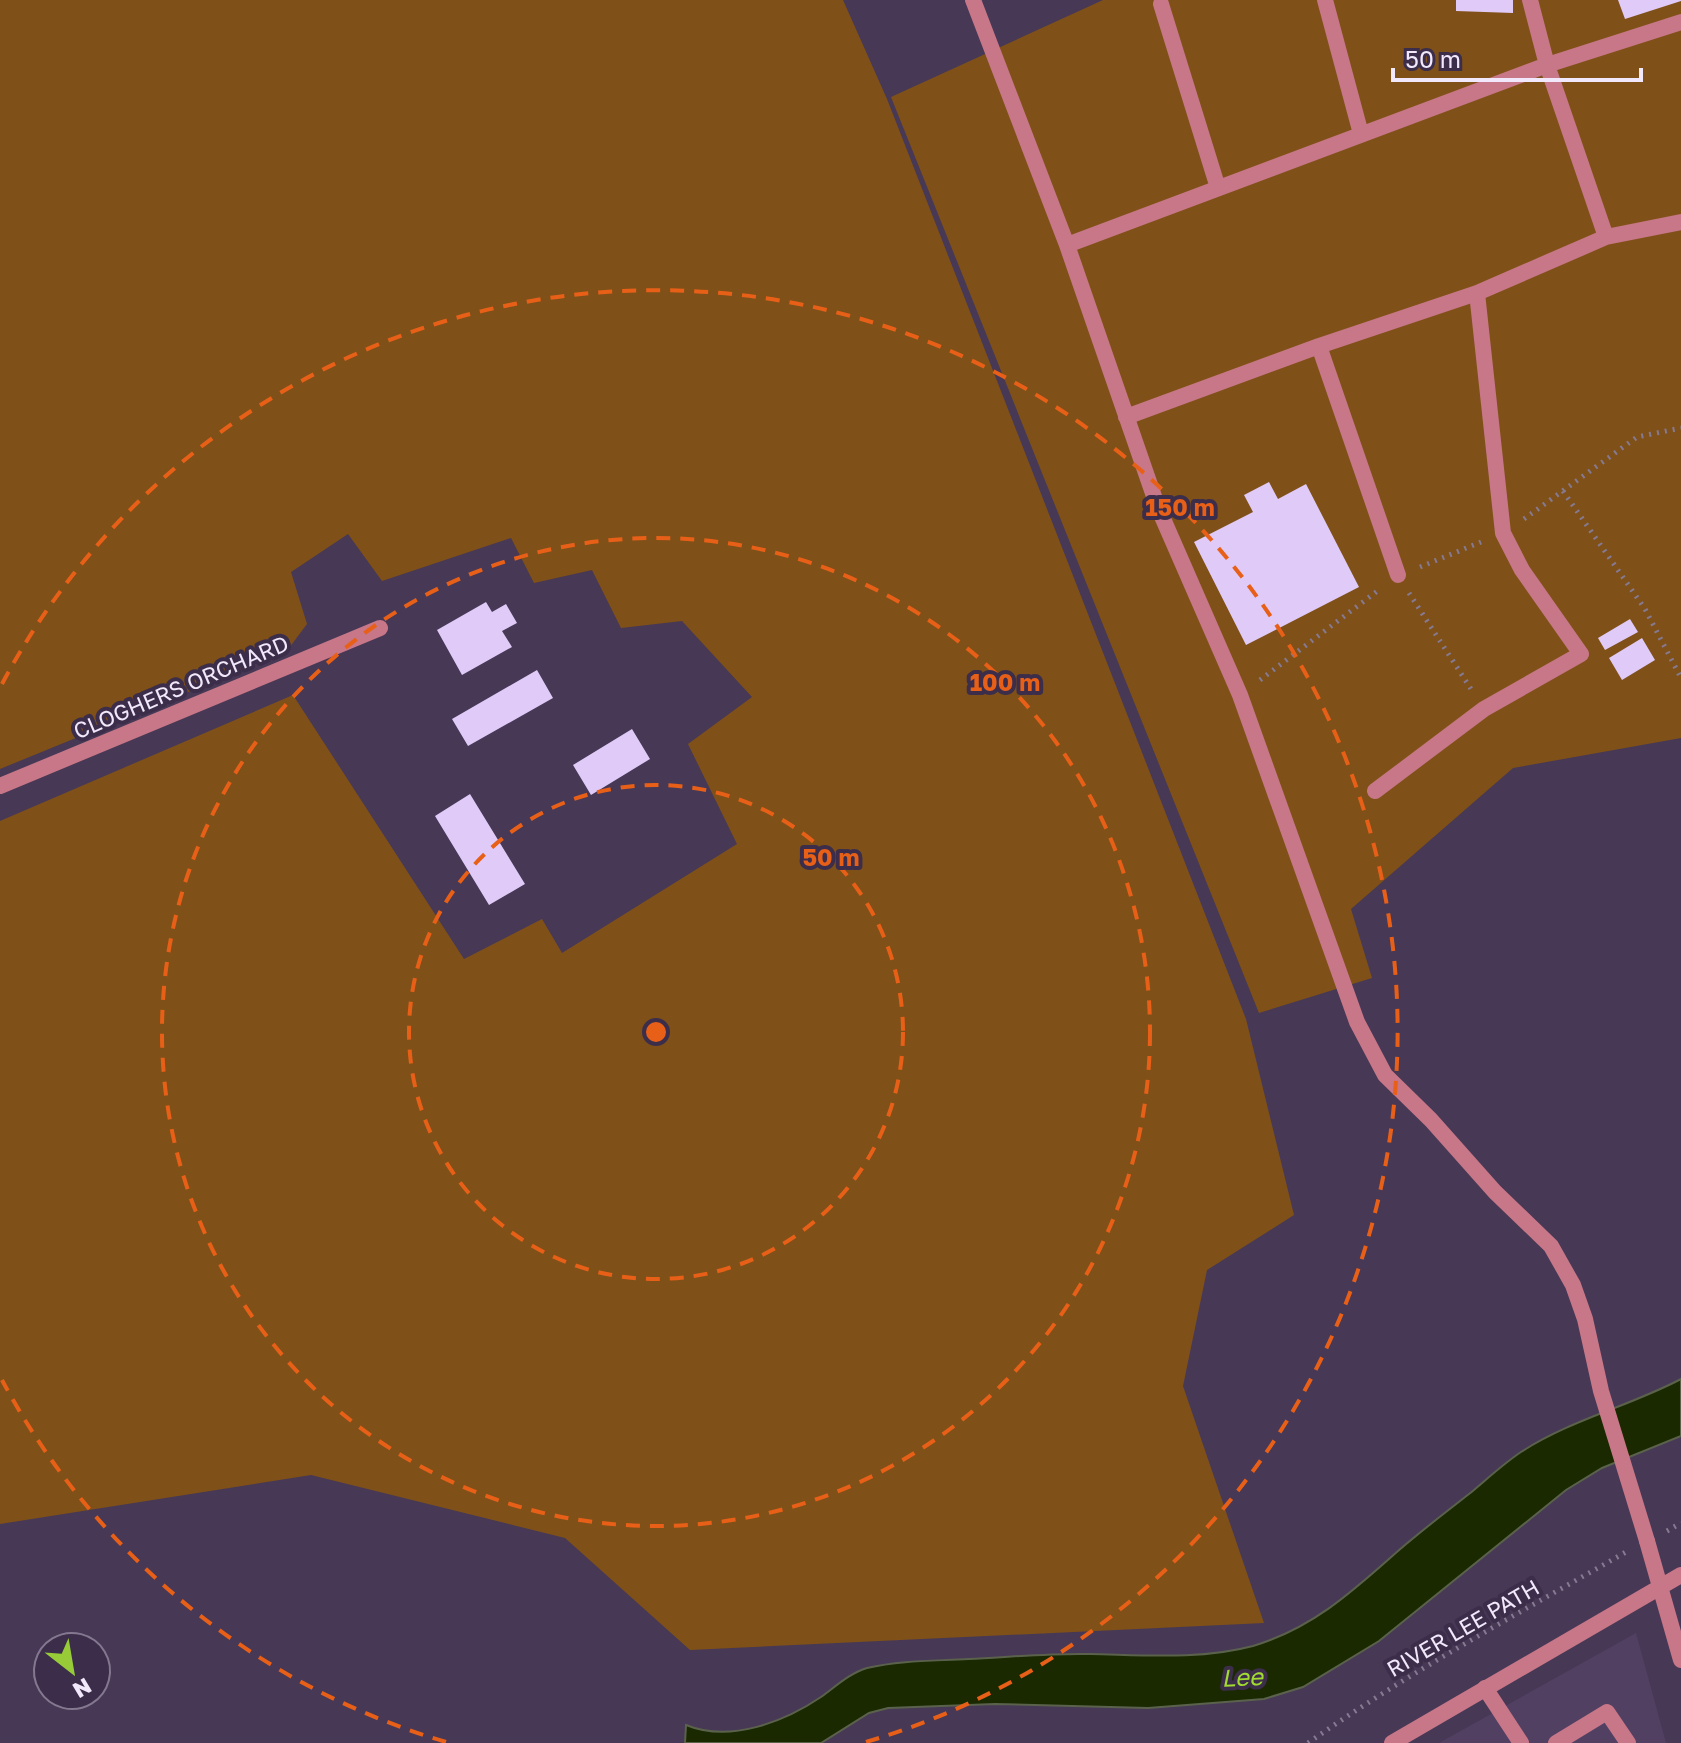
<svg xmlns="http://www.w3.org/2000/svg" width="1681" height="1743" font-family="'Golos Text',sans-serif">
	<rect width="100%" height="100%" fill="#473855"/>
	<path fill="#524063" d="M1636,1633L1666,1743H1439Z"/>
	<path fill="#7f5118" d="M0,0H843L887,99L1246,1019L1294,1215L1207,1270L1183,1386L1264,1623L690,1650L565,1538L311,1475L0,1524V821L293,695L464,959L542,919L562,953L737,844L688,744L752,697L682,621L621,628L592,570L534,583L511,538L382,581L348,534L291,572L307,624L286,652L0,769Z
		M1103,0H1681V738L1513,768L1351,909L1372,978L1259,1013L891,97Z"/>
	<path fill="#1a2900" stroke="#5a624b" stroke-width="2" d="M1681,1379V1436L1602,1468L1566,1490L1379,1641L1303,1687L1264,1699L1148,1708L995,1704L888,1708L869,1713L821,1743H685L686,1725C730,1743 784,1722 821,1697C835,1687 850,1673 867,1668C901,1660 935,1661 969,1659C1010,1657 1050,1653 1090,1654C1143,1655 1201,1660 1253,1646C1313,1628 1353,1591 1398,1551C1421,1531 1446,1512 1469,1494C1486,1480 1503,1464 1521,1452C1570,1420 1630,1406 1681,1379Z"/>
	<path fill="#e0caf8" d="M1456,0H1513V13L1456,11Z
		M1618,0H1681V1L1625,19Z
		M1269,482L1278,499L1306,484L1359,587L1246,645L1194,542L1253,512L1244,495Z
		M486,602L492,612L506,604L517,623L502,631L512,647L462,675L437,630Z
		M1630,619L1638,632L1605,650L1598,638Z
		M1642,638L1655,660L1622,680L1609,658Z
		M537,670L553,698L468,746L452,719Z
		M632,729L650,759L591,795L573,765Z
		M470,794L525,884L489,905L435,816Z"/>
	<g fill="none" stroke-linecap="round" stroke-linejoin="round">
		<path stroke="#867992" stroke-width="5" stroke-dasharray="2 6" stroke-linecap="butt" d="M1563,491L1645,609L1681,678
			M1524,519L1637,437L1681,428
			M1420,567L1481,542
			M1409,593L1471,689
			M1260,680L1380,589
			M1667,1531L1681,1523
			M1308,1743C1409,1672 1519,1613 1626,1552"/>
		<path stroke="#c77787" stroke-width="16" d="M973,0L1067,245L1157,505L1240,695L1357,1022L1385,1075L1431,1120L1495,1192L1551,1246L1573,1285L1585,1319L1601,1391L1647,1541
			M1325,0L1361,134
			M1530,0L1547,65L1606,237
			M1161,4L1218,188
			M1067,245L1547,65L1681,22
			M1319,346L1398,575
			M1126,417L1319,346L1477,293L1606,237L1681,222
			M1375,791L1484,709L1581,654L1522,570L1503,533L1477,293
			M1485,1688L1521,1743
			M1556,1743L1607,1712L1628,1743"/>
		<path stroke="#c77787" stroke-width="16" d="M0,786L380,628
			M1647,1541L1681,1660
			M1392,1743L1681,1575"/>
	</g>
	<g fill="none" stroke="#e86018" stroke-width="4" stroke-dasharray="14 10">
		<circle cx="656" cy="1032" r="247"/>
		<circle cx="656" cy="1032" r="494"/>
		<path d="M446 1742A741 741 0 0 1 2 1380M2 684A741 741 0 1 1 866 1742"/>
	</g>
	<g text-anchor="middle" stroke-width="8" stroke-linejoin="round" paint-order="stroke">
		<g font-size="22" fill="#f1e8fb" stroke="#3c2e4a">
			<text transform="translate(181 687) rotate(-23)" y="8">CLOGHERS ORCHARD</text>
			<text transform="translate(1463 1628) rotate(-30)" y="8">RIVER LEE PATH</text>
		</g>
		<g font-size="24" font-style="italic" fill="#a1da31" stroke="#3c2e4a">
			<text transform="translate(1242 1678) rotate(-3)" y="8">Lee</text>
		</g>
	</g>
	<circle cx="656" cy="1032" r="12" fill="#e86018" stroke="#3c2e4a" stroke-width="4"/>
	<g font-size="24" text-anchor="middle" font-weight="bold" fill="#e86018" stroke="#3c2e4a" stroke-width="8" stroke-linejoin="round" paint-order="stroke">
		<text x="1180" y="516">150 m</text>
		<text x="1005" y="691">100 m</text>
		<text x="831" y="866">50 m</text>
	</g>
	<g transform="translate(72 1671) rotate(149)"><circle r="38" fill="#3c2e4a" stroke="#847891" stroke-width="2"/>
	<path d="M0-6L14 30L0 20L-14 30Z" fill="#97cc38"/>
	<text y="-12" font-size="22" font-weight="bold" text-anchor="middle" fill="#f1e8fb">N</text>
	</g>
	<path d="M1393 68v12h248v-12" fill="none" stroke="#f1e8fb" stroke-width="4"/>
	<text x="1405" y="68" font-size="24" fill="#f1e8fb" stroke="#3c2e4a" stroke-width="6" paint-order="stroke">50 m</text>
</svg>
